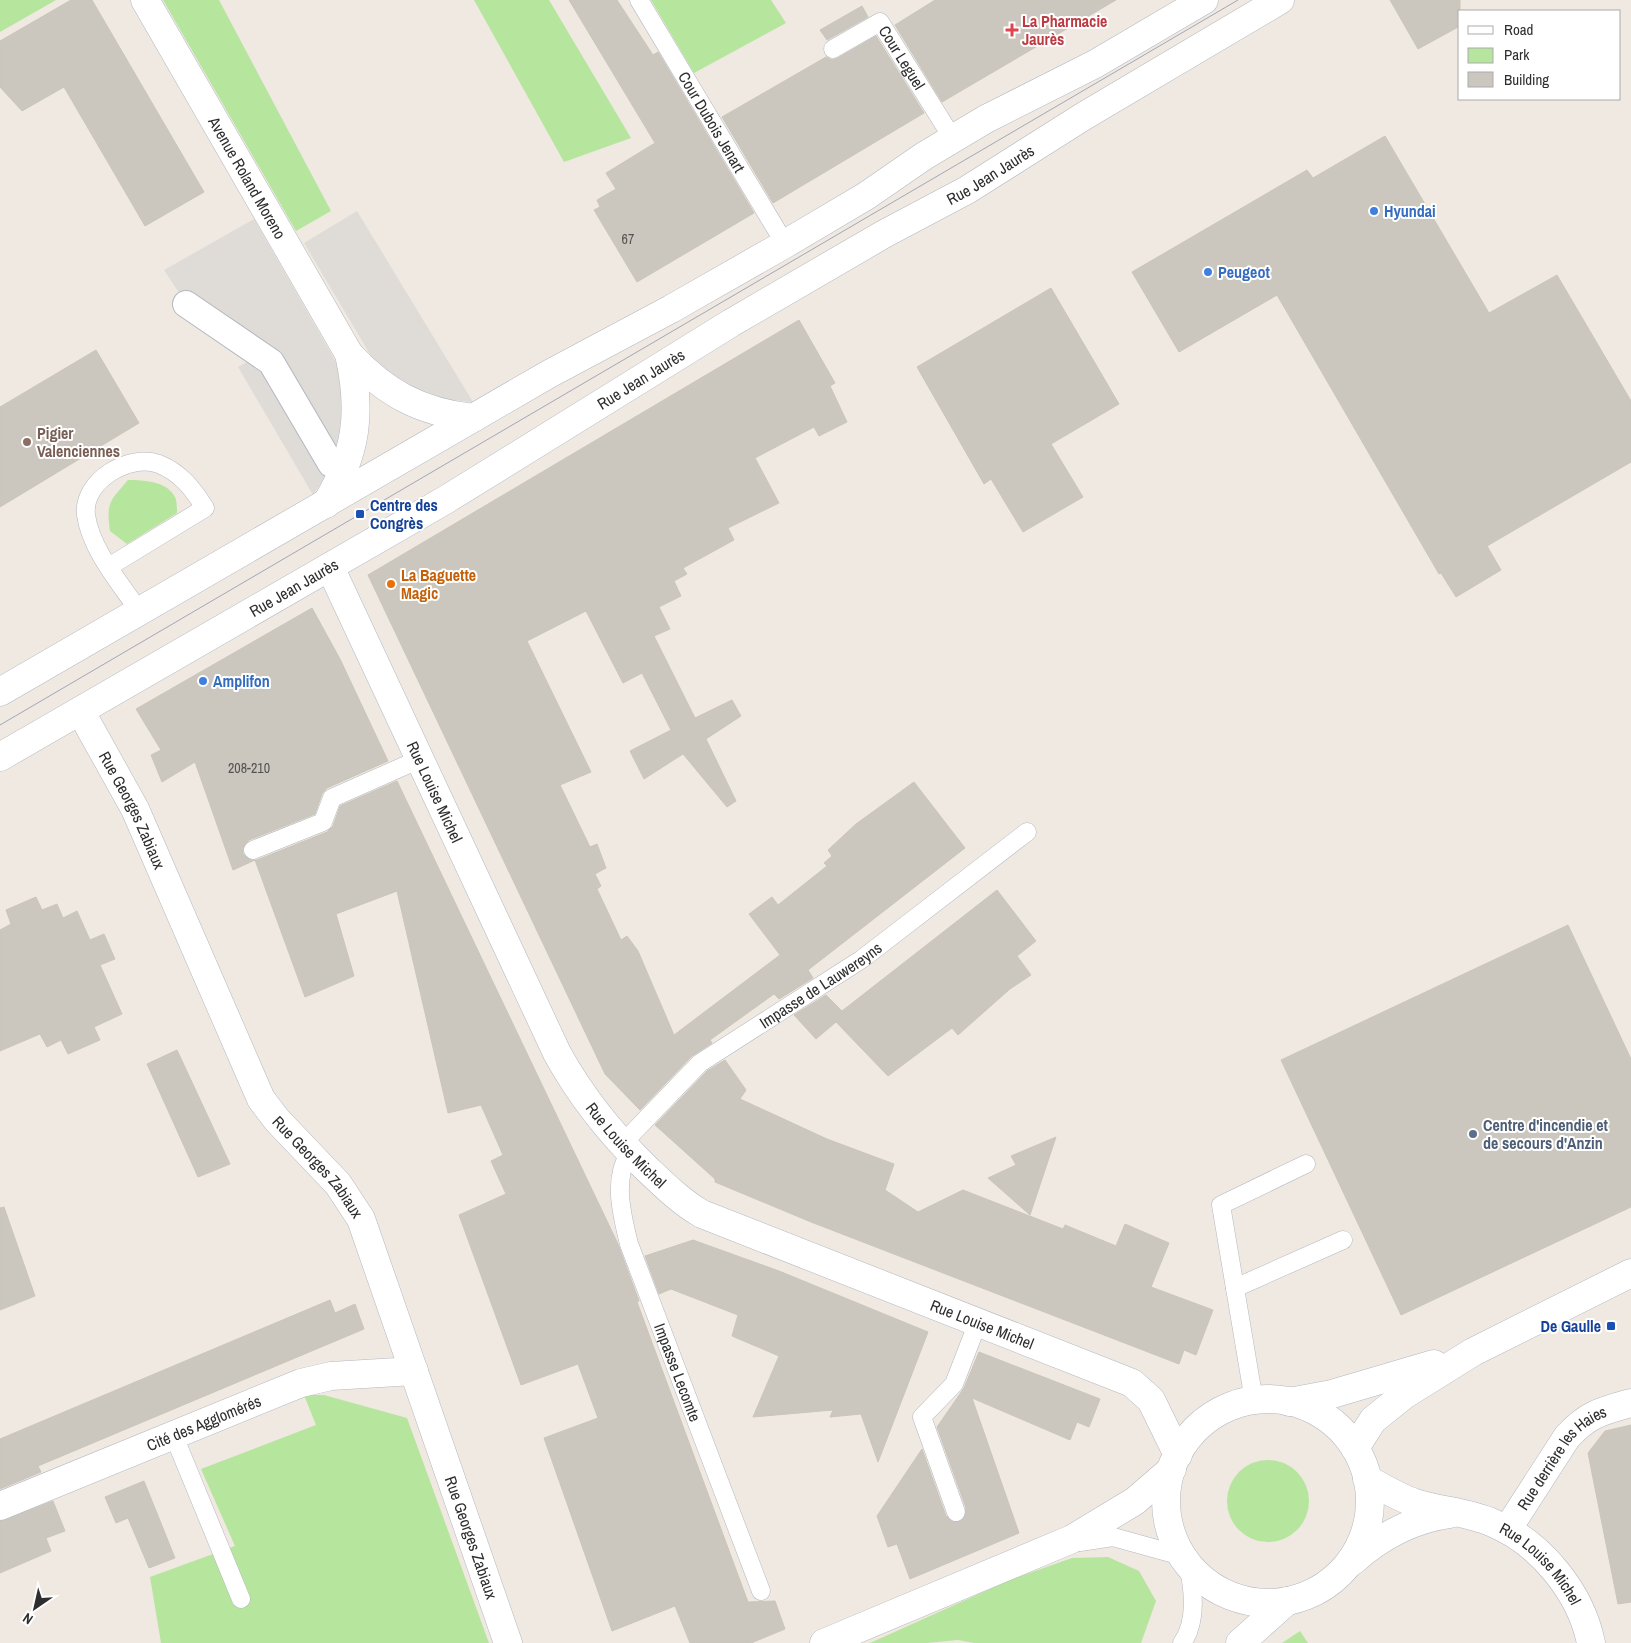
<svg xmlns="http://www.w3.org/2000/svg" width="1631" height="1643" font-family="'Archivo Narrow',sans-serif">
	<rect width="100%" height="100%" fill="#efe9e1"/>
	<path fill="#b6e59e" d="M0,0H56L0,32Z
		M163,0H219L331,211L296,231Z
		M474,0H549L631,138L564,162Z
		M651,0H771L786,23L694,73Z
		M128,480C143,480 167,481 175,497C177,501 177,509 177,513L127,544L110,531C106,502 110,501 128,480Z
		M304,1395H324L407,1418L489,1643H161L150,1577L235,1546L201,1469L316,1425Z
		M1227 1501a41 41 0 1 1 82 0a41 41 0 1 1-82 0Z
		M1108,1557L1139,1571L1156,1601L1141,1643H974L958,1640L927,1643H870L1010,1580L1072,1558Z
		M1300,1631L1308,1643H1282Z"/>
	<path fill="#dfdcd8" d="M357,211L473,402L439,399L405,386L377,366L304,243Z
		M254,219L333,357L340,372L344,407L339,441L326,476L313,495L238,367L247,362L205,332L164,270Z"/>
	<path fill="#cbc7bf" stroke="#cbc5ba" d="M71,0H92L204,192L145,226L64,87L22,111L0,87V41Z
		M569,0H617L653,55L658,52L754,213L637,282L594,210L600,207L597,200L616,189L606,173L655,143Z
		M935,0H1116L942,102L895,25Z
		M1390,0H1460V26L1418,49Z
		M862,6L868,17L827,40L820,30Z
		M876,36L924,113L773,203L722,117L826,57L832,60L838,58Z
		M1385,136L1489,313L1557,275L1631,401V462L1487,546L1501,570L1456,597L1441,573L1439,574L1277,295L1179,352L1132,272L1307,170L1313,178Z
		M1051,288L1119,404L1051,444L1083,497L1023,532L991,479L984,484L917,367Z
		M799,320L835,383L830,386L847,422L819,436L814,427L755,458L779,503L728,528L734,540L683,568L687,574L674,581L681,596L659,607L670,629L654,636L695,718L732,700L741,716L706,739L736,801L727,807L683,754L644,779L630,751L671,730L642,673L623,683L586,611L527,641L591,772L560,785L590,847L597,844L606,868L595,874L601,886L597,889L621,940L627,936L638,951L674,1035L780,955L749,914L772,897L778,905L827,866L824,863L832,856L828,850L856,824L914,782L965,848L808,970L813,978L779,999L774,994L710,1040L712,1043L692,1056L640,1110L605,1074L368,575Z
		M96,350L139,423L0,507V407Z
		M312,608L340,659L388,761L327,788L322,794L315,814L249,840L243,848V854L251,860H257L327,832L333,826L340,806L397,781L618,1244L639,1301L637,1302L748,1602L775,1601L785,1629L751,1643H690L675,1606L612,1631L544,1438L598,1418L578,1364L521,1385L459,1215L506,1194L491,1161L503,1155L481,1105L448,1113L397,891L336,914L354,976L305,997L255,860L233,870L195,762L162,782L151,755L161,750L136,709Z
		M997,890L1036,941L1017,956L1031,975L1010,989L958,1035L952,1028L888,1076L836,1022L816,1039L794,1015L826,995L842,1011Z
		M36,897L42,910L57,904L63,918L77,911L90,940L104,934L115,959L100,965L122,1014L94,1027L100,1040L68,1054L61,1040L47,1047L40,1034L0,1051V930L11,924L6,910Z
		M1568,925L1631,1059V1207L1401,1315L1281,1060Z
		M177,1050L230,1164L198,1177L147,1064Z
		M725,1060L746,1090L740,1099L827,1139L894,1164L885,1190L918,1212L963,1190L1063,1229L1065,1225L1116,1246L1125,1224L1169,1243L1151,1287L1213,1310L1196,1355L1184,1350L1179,1364L811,1222L715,1182V1179L655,1125L707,1071Z
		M1056,1137L1030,1215L988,1178L1016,1165L1011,1156Z
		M4,1207L35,1296L0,1310V1208Z
		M693,1240L779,1271L928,1332L878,1462L861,1414L830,1417L833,1410L753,1417L779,1356L732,1336L738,1315L671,1289L659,1294L645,1256Z
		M330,1300L335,1313L355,1304L364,1329L38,1466L41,1472L0,1489V1439Z
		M979,1352L1100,1399L1089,1427L1077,1422L1070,1440L972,1398L1019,1533L910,1579L897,1544L888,1547L877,1516L922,1449L946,1516L955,1522L964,1518L966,1508L937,1427L964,1388Z
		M1631,1425V1602L1618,1604L1588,1453L1605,1431Z
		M144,1481L175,1558L149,1568L128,1518L116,1523L105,1497Z
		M53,1501L65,1531L46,1538L51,1551L0,1573V1521Z"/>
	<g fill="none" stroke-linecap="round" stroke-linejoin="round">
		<g stroke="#b4b7c1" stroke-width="19">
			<g id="service">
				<path id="s1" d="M639,0L785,244"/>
				<path id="s2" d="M833,49L880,22L953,139"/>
				<path d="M110,566L205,508C193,489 181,473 159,464C129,453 82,481 86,515C91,550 120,583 139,611"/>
				<path d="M253,850L323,822L332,798L420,759"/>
				<path id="s3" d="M622,1144L700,1063L862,959L1027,832"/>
				<path id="s4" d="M630,1152C612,1179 622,1215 629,1244L761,1591"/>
				<path d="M1235,1288L1343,1240"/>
				<path d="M1254,1401L1221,1205L1306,1164"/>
				<path d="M174,1436L241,1599"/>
				<path d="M956,1512L922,1417L954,1384L978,1322"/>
				<path d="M1080,1542L1113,1537L1182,1556"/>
				<path d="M1182,1643C1198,1621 1193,1588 1188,1563"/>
			</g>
		</g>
		<g stroke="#b4b7c1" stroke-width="28">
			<path id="pedestrian" d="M186,304L271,362L331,464"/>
		</g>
		<g stroke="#b4b7c1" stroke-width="29">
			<g id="minor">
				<path id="s5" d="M145,0L349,354C385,393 420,412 473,418"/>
				<path d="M326,504C357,453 362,412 349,354"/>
				<path id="s6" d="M330,567L557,1053C581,1097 610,1133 646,1168C664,1185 681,1202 702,1214L1132,1383L1151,1400L1178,1455"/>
				<path id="s7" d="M0,1506L301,1383L331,1376L414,1371"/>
				<path id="s8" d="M1507,1530L1567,1437C1588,1414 1602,1411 1631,1403"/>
			</g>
		</g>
		<g stroke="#b4b7c1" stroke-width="29">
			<g id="tertiary">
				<path id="s9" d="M81,712L135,809L261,1099L277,1120L338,1184L361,1219L508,1643"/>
				<circle cx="1268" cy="1501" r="102"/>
				<path d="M1289,1402L1332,1394L1434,1364"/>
				<path d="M1355,1448L1373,1420L1404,1395L1473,1352L1631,1273"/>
				<path id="s10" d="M1367,1479C1383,1488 1398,1497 1415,1503C1440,1511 1468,1512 1493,1523C1541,1543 1581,1593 1591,1643"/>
				<path d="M1353,1561C1381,1536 1413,1519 1450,1514"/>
				<path d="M824,1643L1072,1539L1135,1501L1172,1469"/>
				<path d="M1240,1643L1287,1601"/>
			</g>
		</g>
		<g stroke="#b4b7c1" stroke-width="29">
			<g id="secondary">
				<path d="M0,692L549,374L671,309L785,244L866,196L924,156L986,119L1095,64L1204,0"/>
				<path id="s11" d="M0,757L447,499L731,323L884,234L967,190L1084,116L1280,0"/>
			</g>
		</g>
		<use href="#service" stroke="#fff" stroke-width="18"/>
		<use href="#pedestrian" stroke="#fff" stroke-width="26"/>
		<use href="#minor" stroke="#fff" stroke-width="28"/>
		<use href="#tertiary" stroke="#fff" stroke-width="28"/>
		<use href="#secondary" stroke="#fff" stroke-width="28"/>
		<path stroke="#a3a6b8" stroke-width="1" d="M0,725L1238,0"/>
	</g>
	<path fill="#e0444e" stroke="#fff" stroke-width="2" d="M1009.5 22.5h5v5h5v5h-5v5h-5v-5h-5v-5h5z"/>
	<g fill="#3f7fe0" stroke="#fff" stroke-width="2">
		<circle cx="1374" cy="211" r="5"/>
		<circle cx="1208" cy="272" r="5"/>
		<circle cx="203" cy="681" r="5"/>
	</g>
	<circle fill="#8d6e63" stroke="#fff" stroke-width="2" cx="27" cy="442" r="5"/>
	<g fill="#1a4fb4" stroke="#fff" stroke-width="2">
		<rect x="355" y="509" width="10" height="10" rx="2.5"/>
		<rect x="1606" y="1321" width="10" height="10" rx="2.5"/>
	</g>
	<circle fill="#e8710a" stroke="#fff" stroke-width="2" cx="391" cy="584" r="5"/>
	<circle fill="#5c6f8a" stroke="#fff" stroke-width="2" cx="1473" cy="1134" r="5"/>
	<g text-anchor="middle" stroke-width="4" stroke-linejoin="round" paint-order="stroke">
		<g font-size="14" fill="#555452">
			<text x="628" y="244">67</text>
			<text x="249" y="773">208-210</text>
		</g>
		<g font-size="16" font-weight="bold" fill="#be3a42" stroke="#fff" text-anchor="start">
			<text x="1022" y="27">La Pharmacie<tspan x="1022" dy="18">Jaurès</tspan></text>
		</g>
		<g font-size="16" fill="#2e2e2e" stroke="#fff">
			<text dy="6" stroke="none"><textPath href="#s2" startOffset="96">Cour Leguel</textPath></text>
			<text dy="6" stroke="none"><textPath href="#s1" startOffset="142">Cour Dubois Jenart</textPath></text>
			<text dy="6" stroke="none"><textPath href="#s11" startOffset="1149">Rue Jean Jaurès</textPath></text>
			<text dy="6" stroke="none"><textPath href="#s5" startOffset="205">Avenue Roland Moreno</textPath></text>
			<text dy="6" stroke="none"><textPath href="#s11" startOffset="744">Rue Jean Jaurès</textPath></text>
			<text dy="6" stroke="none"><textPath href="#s11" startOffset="339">Rue Jean Jaurès</textPath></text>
			<text dy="6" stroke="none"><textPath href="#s6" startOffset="248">Rue Louise Michel</textPath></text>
			<text dy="6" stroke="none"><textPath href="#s9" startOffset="111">Rue Georges Zabiaux</textPath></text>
			<text dy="6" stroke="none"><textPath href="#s3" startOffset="256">Impasse de Lauwereyns</textPath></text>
			<text dy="6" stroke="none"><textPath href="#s6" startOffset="652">Rue Louise Michel</textPath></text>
			<text dy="6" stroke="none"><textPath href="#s9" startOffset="516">Rue Georges Zabiaux</textPath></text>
			<text dy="6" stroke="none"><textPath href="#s6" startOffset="1056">Rue Louise Michel</textPath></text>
			<text dy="6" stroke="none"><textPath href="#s4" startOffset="232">Impasse Lecomte</textPath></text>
			<text dy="6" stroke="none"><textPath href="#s7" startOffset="220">Cité des Agglomérés</textPath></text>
			<text dy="6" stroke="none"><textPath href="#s8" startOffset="92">Rue derrière les Haies</textPath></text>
			<text dy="6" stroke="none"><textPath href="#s9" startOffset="921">Rue Georges Zabiaux</textPath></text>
			<text dy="6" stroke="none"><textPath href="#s10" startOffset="198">Rue Louise Michel</textPath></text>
		</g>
		<g font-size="16" font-weight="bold" fill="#366cbe" stroke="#fff" text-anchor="start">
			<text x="1384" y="217">Hyundai</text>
			<text x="1218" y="278">Peugeot</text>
			<text x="213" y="687">Amplifon</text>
		</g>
		<g font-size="16" font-weight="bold" fill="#785e54" stroke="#fff" text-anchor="start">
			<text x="37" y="439">Pigier<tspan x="37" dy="18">Valenciennes</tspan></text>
		</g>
		<g font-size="16" font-weight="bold" fill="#164399" stroke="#fff" text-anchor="start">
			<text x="370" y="511">Centre des<tspan x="370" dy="18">Congrès</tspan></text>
			<text x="1601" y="1332" text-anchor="end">De Gaulle</text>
		</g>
		<g font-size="16" font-weight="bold" fill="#c56008" stroke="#fff" text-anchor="start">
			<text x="401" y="581">La Baguette<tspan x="401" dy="18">Magic</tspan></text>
		</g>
		<g font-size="16" font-weight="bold" fill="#4e5e75" stroke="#fff" text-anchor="start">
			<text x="1483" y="1131">Centre d'incendie et<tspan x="1483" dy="18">de secours d'Anzin</tspan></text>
		</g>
	</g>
	<rect x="1458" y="10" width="162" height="90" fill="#ffffff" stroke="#ababab"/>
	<rect x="1468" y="26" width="25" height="8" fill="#ffffff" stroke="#ababab"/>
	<text x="1504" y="35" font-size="15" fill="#2e2e2e">Road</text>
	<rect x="1468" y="48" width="25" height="15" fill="#b6e59e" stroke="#ababab"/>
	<text x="1504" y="60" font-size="15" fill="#2e2e2e">Park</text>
	<rect x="1468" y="72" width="25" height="15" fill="#cbc7bf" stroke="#ababab"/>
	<text x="1504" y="85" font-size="15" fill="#2e2e2e">Building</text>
	<g transform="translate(35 1608) rotate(214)" stroke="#ffffff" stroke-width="4" paint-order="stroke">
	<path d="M0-4L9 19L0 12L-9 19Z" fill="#2e2e2e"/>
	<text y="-8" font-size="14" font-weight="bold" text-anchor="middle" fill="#2e2e2e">N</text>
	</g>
</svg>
